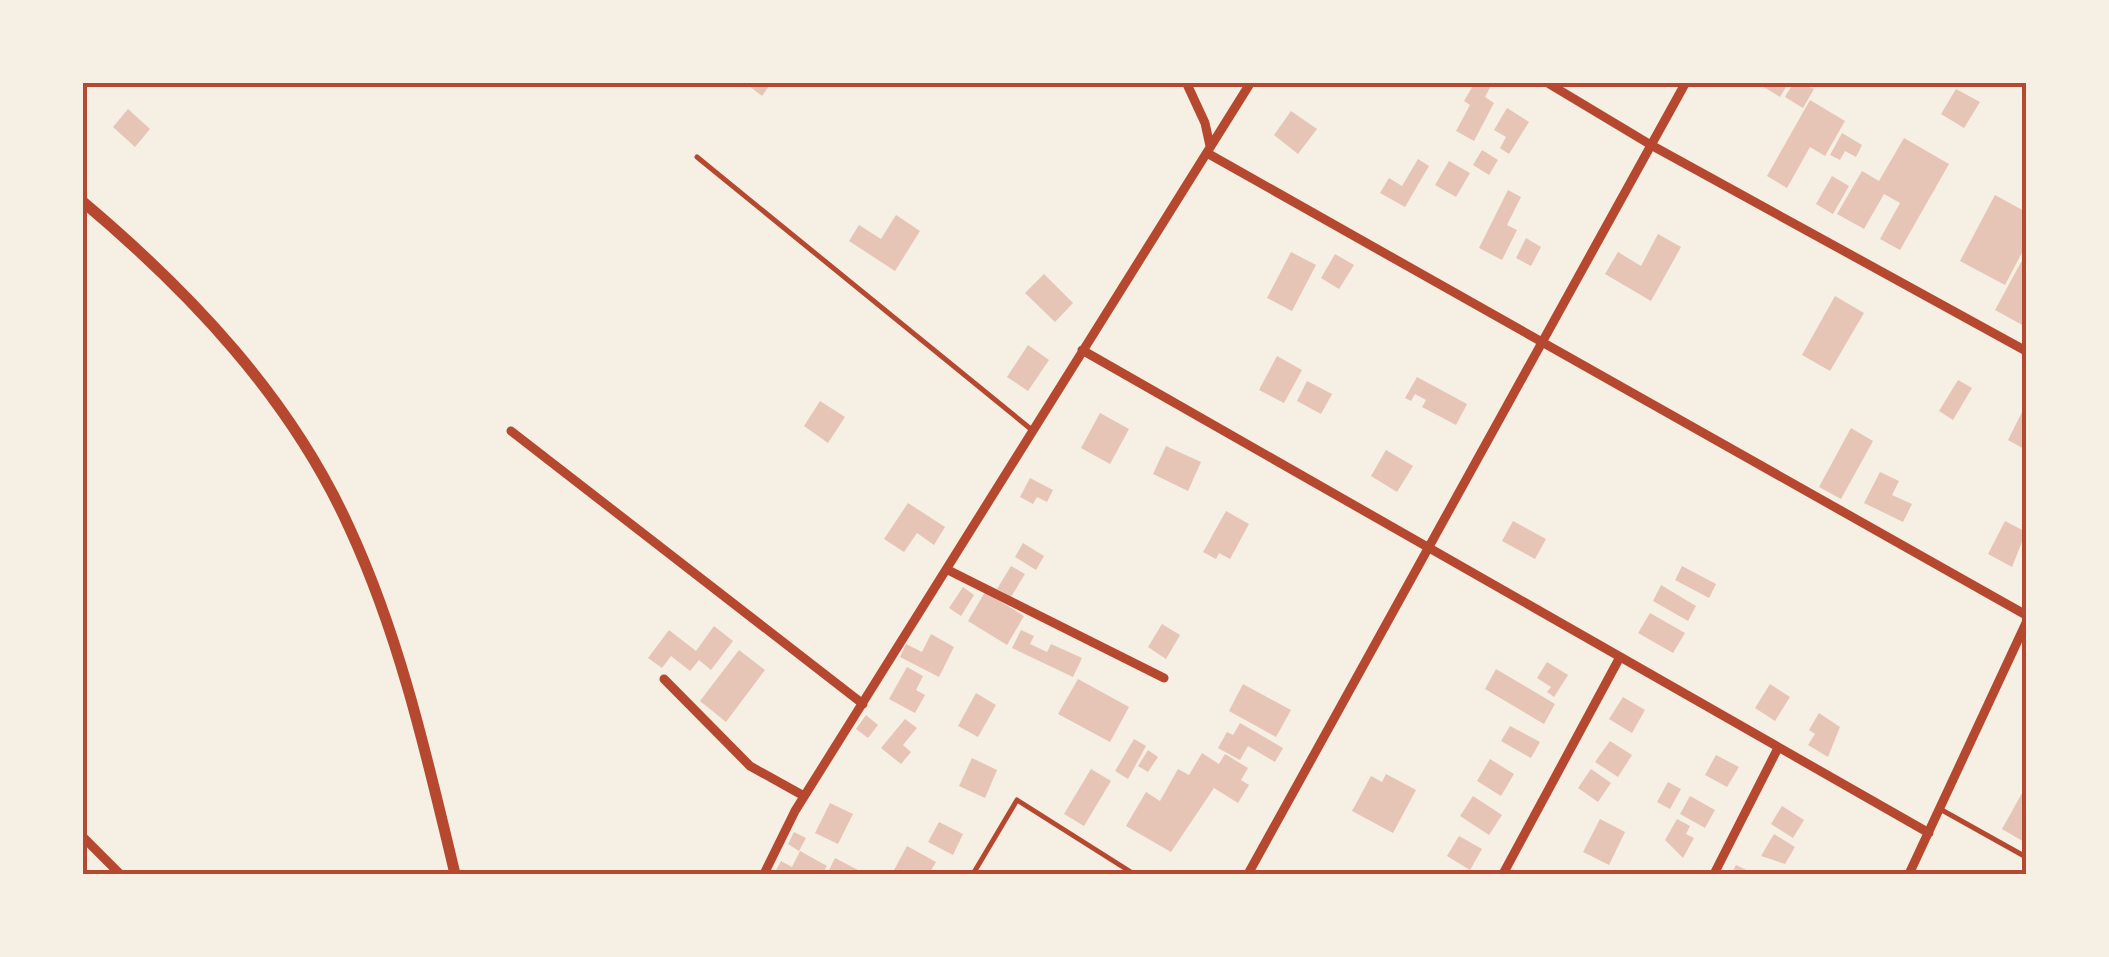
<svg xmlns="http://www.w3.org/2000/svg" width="2109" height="957" font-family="'Roboto Condensed',sans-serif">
	<rect width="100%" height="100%" fill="#f6efe4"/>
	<path fill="#e6c5b7" d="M744,82H772L762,96Z
		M1475,82H1493L1485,97L1494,103L1474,141L1456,131L1470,105L1464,101Z
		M1756,82H1789L1780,97Z
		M1794,82L1814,89L1803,108L1785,97Z
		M1956,89L1980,102L1964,128L1941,114Z
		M1810,100L1845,121L1825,156L1810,147L1787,188L1767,176Z
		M1507,108L1529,122L1509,154L1500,148L1506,137L1494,130Z
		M128,109L150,129L135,147L113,127Z
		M1291,111L1317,129L1298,154L1274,135Z
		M1842,133L1862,145L1856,157L1845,151L1840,160L1830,155Z
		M1904,138L1949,164L1900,250L1880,239L1900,203L1884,194L1864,229L1837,214L1862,171L1879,181Z
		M1482,150L1498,160L1489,175L1473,165Z
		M1418,159L1429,166L1405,207L1380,193L1389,178L1402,186Z
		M1449,161L1470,173L1456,197L1435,185Z
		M1832,176L1849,186L1833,214L1816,204Z
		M1508,190L1521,197L1507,225L1517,230L1502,260L1479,248Z
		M1995,195L2026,212V245L2005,285L1960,261Z
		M896,215L920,231L895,271L849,241L859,225L881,239Z
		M1658,234L1681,247L1651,301L1605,274L1618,252L1641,266Z
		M1526,238L1541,247L1531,266L1516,258Z
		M1291,252L1316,265L1292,311L1267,298Z
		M2026,253V327L1995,310Z
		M1335,254L1354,265L1339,289L1321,278Z
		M1044,274L1073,303L1055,322L1025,293Z
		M1835,296L1864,313L1830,371L1802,355Z
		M1028,345L1049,360L1028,391L1007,377Z
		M1277,356L1302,370L1284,403L1259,390Z
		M1417,377L1467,404L1456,425L1422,407L1426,400L1415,394L1411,401L1405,398Z
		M1958,380L1972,388L1953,420L1939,411Z
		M1307,381L1332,394L1321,414L1297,401Z
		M820,401L845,417L828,443L804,426Z
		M2026,404V450L2008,440Z
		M1100,413L1129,429L1110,464L1081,448Z
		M1851,428L1873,441L1841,499L1819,487Z
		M1166,446L1201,462L1188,491L1153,474Z
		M1386,450L1413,466L1397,492L1371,476Z
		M1880,472L1899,481L1892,495L1912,504L1903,522L1864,503Z
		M1030,478L1053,490L1047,502L1037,497L1033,504L1020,497Z
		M908,503L945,527L934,545L917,533L904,552L884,539Z
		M1226,511L1249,524L1230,559L1219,553L1216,559L1203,552Z
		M1513,521L1546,539L1535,559L1502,541Z
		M2005,521L2026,532L2012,567L1988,554Z
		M1023,543L1044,556L1036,570L1015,557Z
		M1011,566L1025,574L1011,597L997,589Z
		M1682,566L1716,584L1709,598L1675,580Z
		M1661,585L1696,606L1688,621L1653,601Z
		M963,587L974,595L961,616L949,608Z
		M985,592L1024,616L1007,645L968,621Z
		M1650,613L1685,633L1673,653L1638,633Z
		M1162,624L1180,635L1166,659L1148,647Z
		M714,626L733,641L711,670L699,660L690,671L671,656L662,668L648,658L669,630L696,651Z
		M1021,630L1034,636L1030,644L1047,652L1051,644L1082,658L1073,677L1012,648Z
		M931,634L954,647L939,677L900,657L906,644L922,652Z
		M739,650L765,670L726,722L700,701Z
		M1547,662L1568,675L1554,697L1547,692L1551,687L1537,678Z
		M907,667L923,676L916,690L925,695L915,713L889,699Z
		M1496,669L1555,704L1544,724L1485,689Z
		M1078,679L1129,707L1110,742L1058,714Z
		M1243,684L1291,710L1276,737L1229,711Z
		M1770,684L1790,697L1775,721L1755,708Z
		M976,693L996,705L978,737L958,726Z
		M1623,697L1645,710L1632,733L1609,719Z
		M1819,713L1840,727L1828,757L1808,745L1815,734L1809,730Z
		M866,715L878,725L868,738L856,729Z
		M905,719L917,728L903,745L911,752L901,764L881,748Z
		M1240,723L1283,748L1275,762L1248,746L1240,760L1218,748L1227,732L1233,735Z
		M1510,726L1540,742L1531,758L1501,741Z
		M1134,739L1146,746L1128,779L1115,771Z
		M1610,741L1632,755L1618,777L1595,762Z
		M1148,750L1158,757L1148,772L1138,766Z
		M1202,753L1219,764L1225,754L1248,768L1241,780L1249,785L1238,803L1214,788L1171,852L1126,826L1146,792L1160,801L1178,769L1189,775Z
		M1716,755L1739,767L1727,787L1705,775Z
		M972,758L997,770L985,798L959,786Z
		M1490,759L1514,774L1501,796L1477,781Z
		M1091,769L1111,781L1084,826L1064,814Z
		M1591,769L1611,783L1598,802L1578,788Z
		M1386,774L1416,790L1393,833L1352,811L1371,776L1382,782Z
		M1668,782L1681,789L1670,809L1657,802Z
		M2026,786V843L2002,829Z
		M1473,796L1502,815L1489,835L1460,816Z
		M1690,796L1715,810L1705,828L1680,814Z
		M830,803L853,814L838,844L815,833Z
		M1782,806L1804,820L1793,838L1771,824Z
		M1600,819L1625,832L1609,865L1583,852Z
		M1677,819L1690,826L1686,834L1694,838L1683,858L1665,840Z
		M939,822L963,834L953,855L928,842Z
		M794,832L806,838L799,851L788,844Z
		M1774,834L1795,847L1785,864L1761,856Z
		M1459,836L1482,849L1470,870L1447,856Z
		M907,846L936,862L929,874L894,870Z
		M800,851L827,866L822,874L775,872L781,861L792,867Z
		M835,858L858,870L855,874H827Z
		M1736,865L1755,874H1731Z"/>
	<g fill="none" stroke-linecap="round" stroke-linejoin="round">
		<path stroke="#b5482f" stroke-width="5" d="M697,157L1032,430
			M1940,809L2026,857
			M973,874L1017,800L1134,874"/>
		<path stroke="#b5482f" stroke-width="9" d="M1186,82L1205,123L1210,146
			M1546,82L1651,145L2026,351
			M1207,153L2026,615
			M1082,350L1929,833
			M511,431L863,704
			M948,570L1164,678
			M664,679L750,766L804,796
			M82,836L120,874
			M764,874L795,811L1251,82
			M1248,874L1686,82
			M1503,874L1620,657
			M1714,874L1778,748
			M1909,874L2026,623"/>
		<path stroke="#b5482f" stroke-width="11" d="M82,201C190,292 290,397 349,527C400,637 427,757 455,874"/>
	</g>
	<rect width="2109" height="957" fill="none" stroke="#f6efe4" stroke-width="170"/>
	<rect x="85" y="85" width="1939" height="787" fill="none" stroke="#b5482f" stroke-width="4"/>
</svg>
